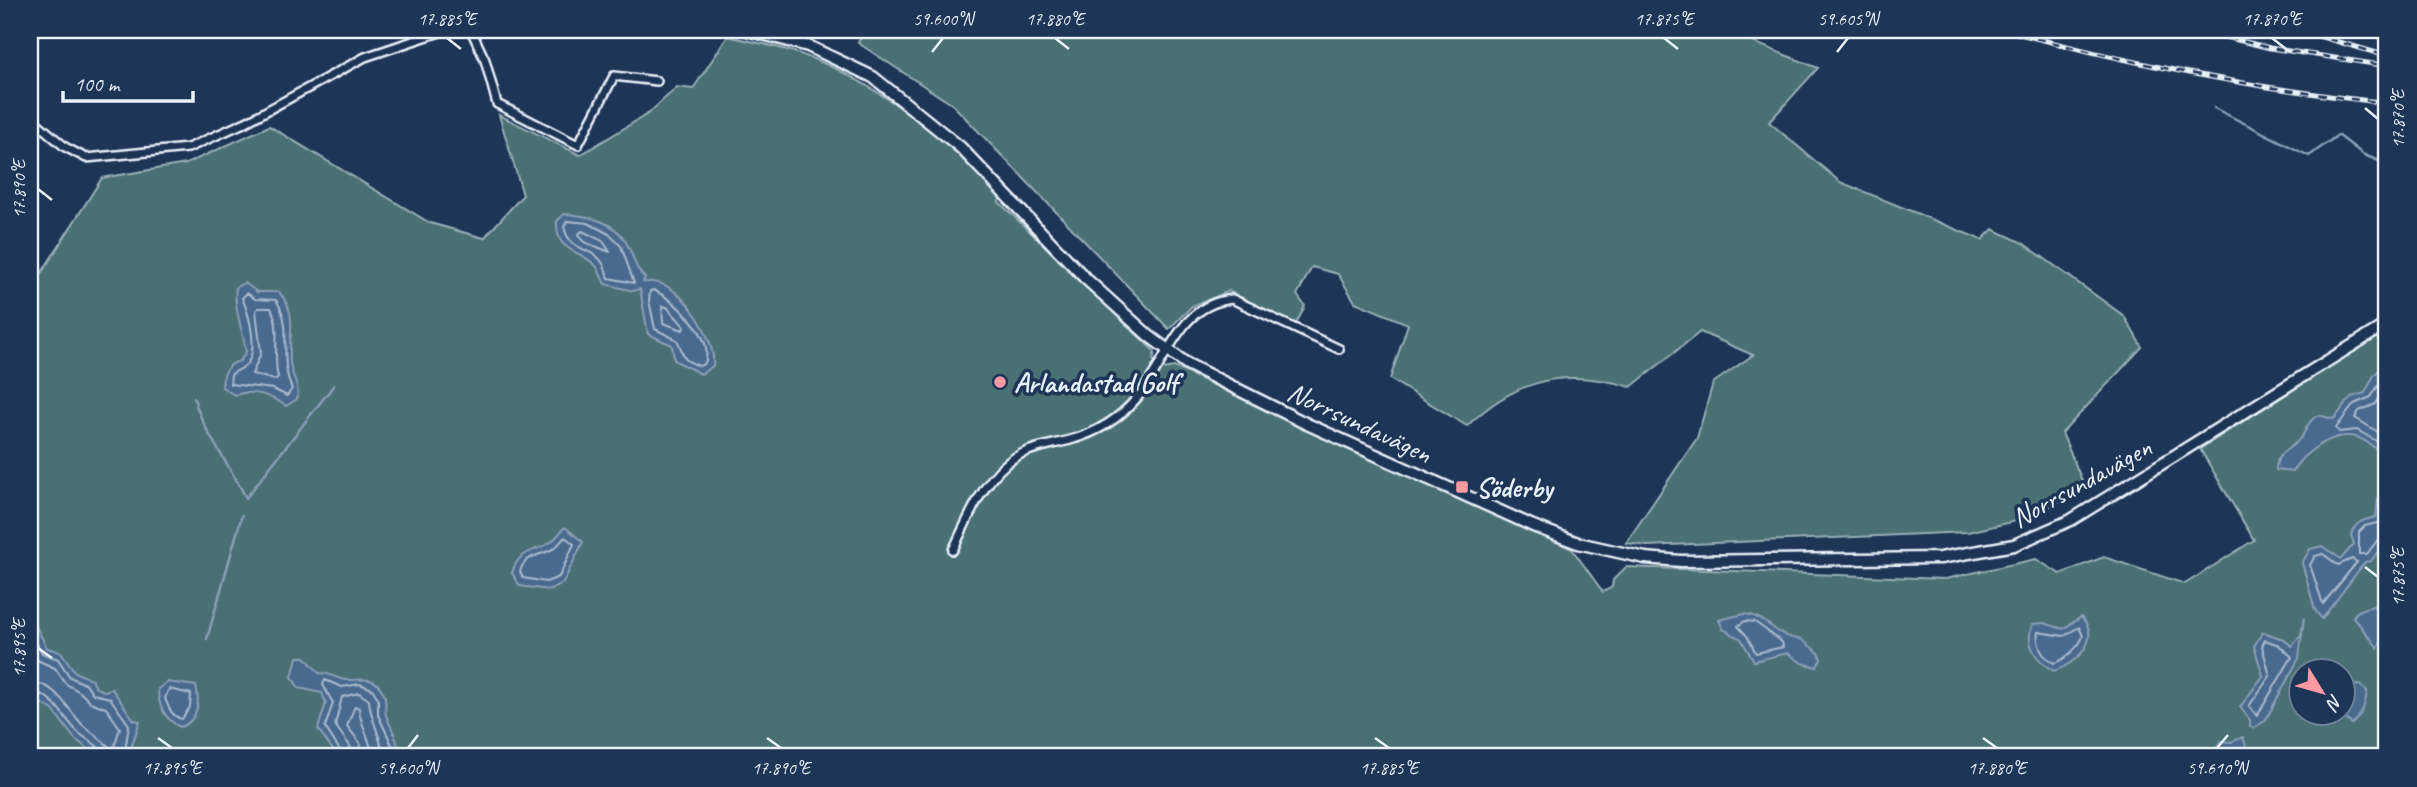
<svg xmlns="http://www.w3.org/2000/svg" width="2417" height="787" font-family="Caveat,sans-serif">
	<rect width="100%" height="100%" fill="#1d3557"/>
	<filter id="ink" filterUnits="userSpaceOnUse"><feTurbulence type="fractalNoise" baseFrequency=".0143" numOctaves="2"/><feDisplacementMap in="SourceGraphic" scale="14" xChannelSelector="R" yChannelSelector="G"/><feConvolveMatrix kernelMatrix="1 2 1 2 8 2 1 2 1" color-interpolation-filters="sRGB"/></filter>
	<g filter="url(#ink)">
		<path fill="#496f72" stroke="#98b0b5" stroke-width="2" fill-rule="evenodd" d="M864,30H1723L1818,68L1769,122L1840,182L1982,240L1993,229L2023,243L2124,316L2142,347L2062,433L2086,490L2016,521L1968,532L1647,546L1626,543L1697,438L1713,383L1753,355L1700,332L1631,387C1565,368 1517,378 1467,426L1390,379L1408,324L1355,302L1338,274L1312,267L1297,295L1305,306L1295,326L1229,291L1192,306L1169,329L953,105L858,43Z
			M728,36C749,41 770,45 791,51C871,76 943,136 1001,196L999,202L1155,352L1153,360L1163,369L1174,367L1572,549L1603,592L1612,587L1613,580L1626,567L1945,579L2036,559L2060,574L2104,557L2185,584L2254,540L2200,449L2387,330V757H42L30,745V291L102,178L186,164L269,126L430,223L484,238L523,195L499,115L580,155L649,113L677,87L693,89ZM2302,672H2344V714H2302Z"/>
		<path fill="#4a6b8f" stroke="#89a1b9" stroke-width="2" d="M564,214C586,215 616,221 627,244C634,256 634,268 645,278L643,282C647,283 650,281 653,282C683,284 717,340 713,366L701,374L674,360L672,345L648,334L640,289L633,291L605,284C602,279 599,269 595,265C579,249 555,253 557,221Z
			M245,283L257,292H279C299,315 288,335 290,362C291,376 300,384 297,399L286,406C269,395 254,389 234,395L222,387C223,374 226,364 240,361L246,352C243,331 233,306 236,287Z
			M2385,364L2387,444L2380,452C2374,447 2364,439 2356,437C2332,431 2303,453 2292,472L2276,470C2276,449 2293,450 2302,436C2308,427 2307,422 2318,415L2334,419L2351,397L2365,393L2374,375Z
			M2387,493V539L2371,561L2365,562L2322,619L2315,610L2302,563L2310,549L2322,546L2341,559L2354,544L2351,535C2355,522 2363,520 2376,517L2378,498Z
			M565,527L583,542L563,583L549,590L520,586L512,573C518,551 532,553 549,543C555,540 560,532 565,527Z
			M2387,601V629L2378,648L2353,617C2360,604 2376,609 2387,601Z
			M1744,614C1767,615 1778,640 1801,639L1819,653L1821,659L1817,667L1802,663L1788,653L1754,661L1741,639L1723,629L1719,620Z
			M2081,617C2103,639 2076,664 2054,671C2038,662 2023,644 2033,624L2044,623L2063,629Z
			M2304,618L2299,658L2265,721L2253,728L2250,727V720L2240,707L2263,676L2254,646L2263,632L2283,639L2292,646L2301,635Z
			M30,624L36,626L47,648L61,652L75,672L92,680L96,688L104,691L112,689L134,720L140,721L130,751L132,757H98L74,738L53,710L30,697Z
			M297,657H305L319,673C329,673 332,676 341,679C356,684 373,670 384,694C387,700 384,709 386,715C392,731 400,740 397,757H338L318,729L326,703L322,693L299,688L292,677Z
			M167,682L196,686C200,702 198,722 180,727C165,719 158,707 158,689Z
			M2360,685L2367,691C2366,703 2361,716 2352,724L2338,714H2344V692L2350,686Z
			M2243,737L2247,749L2244,757H2211L2221,741L2231,742Z"/>
		<g fill="none" stroke-linecap="round" stroke-linejoin="round">
			<path stroke="#a9bbce" stroke-width="2" d="M567,221L588,223L609,234L621,246L634,283L609,278C606,273 605,266 602,262C591,246 570,253 564,227Z
				M582,231L603,241L610,252L584,242L578,235Z
				M654,290C675,301 715,336 705,363L700,366C678,359 686,356 677,340L655,329L649,300L650,291Z
				M247,293L255,299L276,300C295,329 277,355 292,389L287,396L273,389L230,384L231,375C236,370 241,370 245,366C260,353 249,313 242,298Z
				M662,306L667,307L684,326L683,330L663,323Z
				M258,308H271C282,330 272,353 278,377L275,380L252,374L261,353L256,311Z
				M2387,372L2371,397L2354,404L2336,428L2339,432L2357,430L2378,442L2387,440
				M2387,384L2376,404L2359,411L2355,418L2378,432L2387,431
				M2387,501L2381,522L2365,526L2359,532V554H2367L2379,538L2387,536
				M565,537L574,544L559,577L546,582L523,578L520,572C524,555 540,556 553,549C557,547 561,541 565,537Z
				M2323,554L2338,565L2352,559L2357,562L2323,604L2310,565L2315,556Z
				M1755,622L1782,642L1783,647L1756,653L1747,636L1738,626L1745,621Z
				M2079,627L2083,636C2080,646 2065,660 2054,663C2042,657 2036,645 2038,632L2064,636Z
				M30,631L42,653L58,659L70,677L87,685L93,694L110,698L129,725L124,757
				M2265,640L2279,645L2292,657L2257,716L2249,706L2270,676L2262,646Z
				M30,649L37,660L55,668L66,684L80,692L90,702L106,708L120,728L114,747L110,748C102,739 93,734 84,726C67,710 58,684 30,682
				M169,689L191,694L190,707L182,719C172,717 168,707 165,698Z
				M30,691C55,694 63,719 80,734C89,741 101,745 102,757
				M344,757L325,727L333,703L323,685L325,680L342,687L360,684L372,689L378,698V715L392,745L391,757
				M352,757L350,746L335,725L342,697L359,693L369,700C370,721 383,737 382,757
				M363,757L360,743L347,726L355,706L359,708C360,726 372,740 372,757"/>
			<path stroke="#89a1b9" stroke-width="2.5" d="M2214,108L2309,156L2338,135L2364,155L2387,164
				M194,398C203,432 230,465 246,498L334,385
				M207,639L242,515"/>
			<g stroke="#e8f1f8" stroke-width="12">
				<path id="street" d="M471,30L485,60L497,104L578,145L614,76L657,81
					M30,117L65,147L86,158L188,148L246,122L365,57L446,30
					M953,550C967,521 981,485 1006,464C1024,448 1048,446 1070,440C1096,433 1120,418 1137,398C1168,362 1177,305 1232,299L1339,349"/>
			</g>
			<g stroke="#e8f1f8" stroke-width="15">
				<path id="secondary" d="M747,30L808,46L873,77L960,147L1085,278L1149,336L1187,364L1307,424L1533,526L1578,543L1645,558L1681,561L1940,558L2014,545L2071,520L2387,324"/>
			</g>
			<use href="#street" stroke="#1d3557" stroke-width="7"/>
			<use href="#secondary" stroke="#1d3557" stroke-width="10"/>
			<g stroke="#e8f1f8" stroke-width="5">
				<path id="rail" d="M2005,30C2131,64 2257,89 2387,103
					M2197,30L2270,48L2387,66
					M2298,30L2387,56"/>
			</g>
			<use href="#rail" stroke="#1d3557" stroke-width="2.5" stroke-dasharray="8" stroke-linecap="butt"/>
		</g>
	</g>
	<path fill="none" stroke="#e8f1f8" stroke-width="2.5" d="M447,38L461,49M1055,38L1069,49M1664,38L1678,49M2272,38L2286,49M932,52L943,38M1837,52L1848,38M2365,108L2378,119M38,189L52,200M2365,567L2378,577M38,648L52,658M158,738L172,748M767,738L781,748M1375,738L1389,748M1983,738L1997,748M408,748L418,735M2217,748L2228,735"/>
	<g fill="#ff9aa2" stroke="#1d3557" stroke-width="2.5">
		<circle cx="1000" cy="382" r="7"/>
		<rect x="1455" y="480" width="14" height="14" rx="3.5"/>
	</g>
	<g text-anchor="middle" stroke-width="7" stroke-linejoin="round" paint-order="stroke">
		<g font-size="28" font-weight="bold" fill="#e8f1f8" stroke="#1d3557" text-anchor="start">
			<text x="1014" y="392">Arlandastad Golf</text>
			<text x="1476" y="497">Söderby</text>
		</g>
		<g font-size="28" fill="#e8f1f8" stroke="#1d3557">
			<text transform="translate(1360 422) rotate(25)" y="10">Norrsundavägen</text>
			<text transform="translate(2081 482) rotate(-29)" y="10">Norrsundavägen</text>
		</g>
	</g>
	<rect width="2417" height="787" fill="none" stroke="#1d3557" stroke-width="77"/>
	<g transform="translate(2322 692) rotate(127)"><circle r="33" fill="#1d3557" stroke="#6e8097" stroke-width="2"/>
	<path d="M0-5L12 26L0 18L-12 26Z" fill="#ff9aa2"/>
	<text y="-10" font-size="19" font-weight="bold" text-anchor="middle" fill="#e8f1f8">N</text>
	</g>
	<path d="M63 91v10h130v-10" fill="none" stroke="#e8f1f8" stroke-width="3.5"/>
	<text x="74" y="91" font-size="21" fill="#e8f1f8" stroke="#1d3557" stroke-width="5" paint-order="stroke">100 m</text>
	<rect x="38" y="38" width="2340" height="710" fill="none" stroke="#e8f1f8" stroke-width="2.5"/>
	<g font-size="18" text-anchor="middle" fill="#e8f1f8">
		<text x="447" y="25">17.885°E</text>
		<text x="943" y="25">59.600°N</text>
		<text x="1055" y="25">17.880°E</text>
		<text x="1664" y="25">17.875°E</text>
		<text x="1848" y="25">59.605°N</text>
		<text x="2272" y="25">17.870°E</text>
		<text transform="translate(2398 119) rotate(-90)" y="6">17.870°E</text>
		<text transform="translate(19 189) rotate(-90)" y="6">17.890°E</text>
		<text transform="translate(2398 577) rotate(-90)" y="6">17.875°E</text>
		<text transform="translate(19 648) rotate(-90)" y="6">17.895°E</text>
		<text x="172" y="774">17.895°E</text>
		<text x="408" y="774">59.600°N</text>
		<text x="781" y="774">17.890°E</text>
		<text x="1389" y="774">17.885°E</text>
		<text x="1997" y="774">17.880°E</text>
		<text x="2217" y="774">59.610°N</text>
	</g>
</svg>
